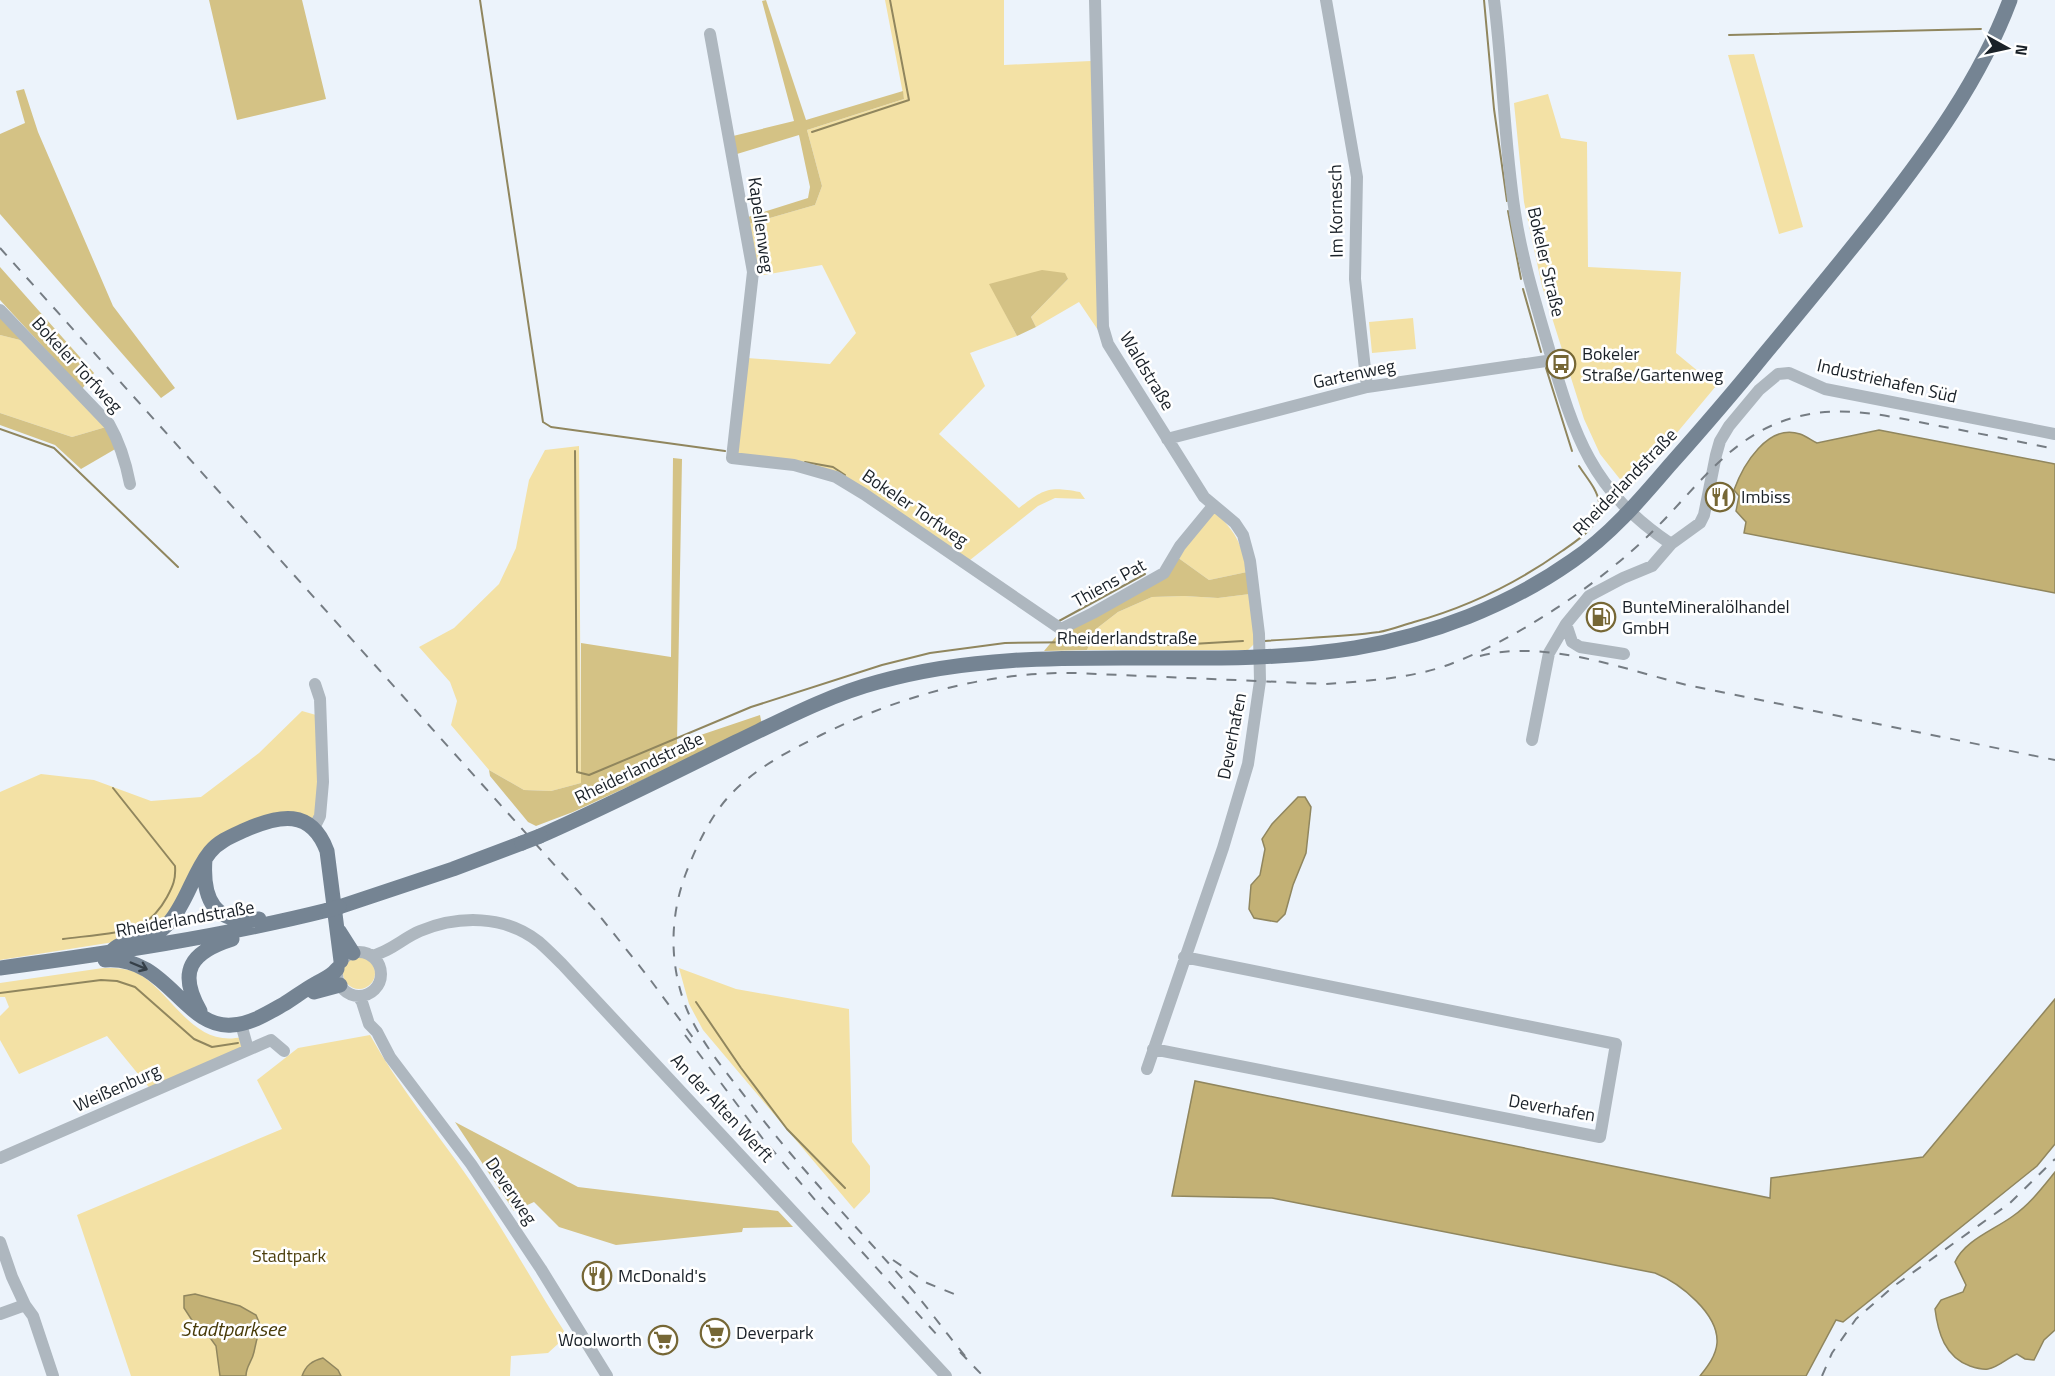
<svg xmlns="http://www.w3.org/2000/svg" width="2055" height="1376" font-family="'Titillium Web',sans-serif">
	<rect width="100%" height="100%" fill="#ecf3fb"/>
	<path fill="#f3e1a5" d="M885,0H1004V65L1091,61L1098,330L1079,302L1036,327L1031,317L1068,279L990,284L1017,336L970,353L985,386L939,434L1019,508C1044,489 1048,486 1080,492L1085,499L1055,498L1038,506L970,560L838,474L735,455L747,358L830,364L856,333L822,265L757,276L749,224L815,205L822,186L807,130L904,99Z
		M1754,54L1803,227L1779,234L1728,55Z
		M1548,94L1561,138L1587,142L1588,267L1681,272L1676,353L1716,386L1635,483H1623L1600,454L1584,419L1542,286L1524,202L1514,103Z
		M1413,318L1416,349L1372,353L1369,322Z
		M0,335L24,341L106,427L72,437L0,413Z
		M579,446L581,783L551,791L524,790L489,770L451,725L457,701L450,682L419,647L454,628L499,584L516,548L529,480L545,450Z
		M1213,510C1234,530 1242,542 1247,572L1209,580L1177,557Z
		M1250,594L1255,643L1248,650H1087L1096,629L1118,612L1152,597L1184,596L1218,598Z
		M302,711L316,715L319,805L316,816L311,820L219,837L174,908L152,931L114,942L0,960V792L41,774L94,780L151,801L201,797L259,753Z
		M343 973a16 16 0 1 1 32 0a16 16 0 1 1-32 0Z
		M103,968C115,968 128,968 139,974C174,995 193,1048 242,1037V1049L152,1091L107,1036L19,1074L0,1040V1016L9,1007L5,997H0V983Z
		M679,968L736,989L849,1009L852,1142L870,1166V1192L854,1209L703,1030L689,1004Z
		M370,1035C398,1086 436,1131 469,1179C503,1228 532,1281 564,1331L559,1343L548,1353L511,1356L510,1376H131L77,1215L282,1129L257,1080L298,1048Z"/>
	<path fill="#d4c285" d="M209,0H302L326,99L237,120Z
		M766,0L806,120L903,91L904,99L807,130L822,186L815,205L749,224L748,217L808,198L810,187L799,135L737,154L733,136L794,121L762,1Z
		M24,89L38,132L113,306L175,388L161,398L0,214V134L25,123L16,91Z
		M0,267L94,373L82,389L0,300Z
		M1042,270L1065,273L1068,279L1031,317L1036,327L1017,336L989,284Z
		M0,315L24,341L0,335Z
		M0,413L72,437L106,427L117,448L81,469L55,445L0,425Z
		M673,458L682,459L677,743L760,715L762,725L573,812L536,826L528,822L490,776L489,770L524,790L551,791L581,783V643L671,657Z
		M1177,557L1209,580L1247,572L1250,594L1218,598L1184,596L1152,597L1118,612L1096,629L1087,650L1044,651L1059,633L1167,574Z
		M455,1122L578,1187L778,1211L793,1227L743,1228L742,1232L616,1245L559,1227L534,1202L514,1211Z"/>
	<path fill="#c3b175" stroke="#90865e" stroke-width="1.5" d="M1879,430L2055,464V593L1744,533L1746,522L1736,511L1739,496L1734,490C1743,465 1768,423 1800,434C1806,436 1811,440 1817,443Z
		M1298,797H1305L1311,807L1306,853L1293,885L1285,914L1277,922L1254,918L1249,909L1251,885L1260,875L1265,849L1262,839L1272,824Z
		M2055,999V1144L2037,1166L1843,1322L1836,1320L1806,1376H1700C1707,1367 1716,1356 1717,1343C1719,1314 1680,1283 1655,1273L1272,1198L1172,1196L1195,1081L1770,1198L1771,1178L1923,1157Z
		M2055,1172V1330L2044,1340L2034,1360L2025,1359L2017,1354C2007,1358 1999,1367 1988,1369C1982,1370 1976,1368 1970,1366C1945,1357 1938,1333 1935,1309L1941,1300L1963,1292L1966,1285L1955,1262C1965,1240 1994,1230 2013,1216C2030,1204 2042,1188 2055,1172Z
		M195,1294L240,1306L256,1315L261,1327C257,1336 256,1343 254,1352C252,1362 246,1366 246,1376H220L216,1346L211,1339L197,1328L184,1308V1296Z
		M323,1358L338,1370L341,1376H302C306,1365 312,1361 323,1358Z"/>
	<g fill="none" stroke-linecap="round" stroke-linejoin="round">
		<path stroke="#90865e" stroke-width="2" d="M480,0L543,422L551,427L725,451
			M1484,0L1494,109L1507,201
			M1729,35L1981,29
			M812,132L909,100L890,0
			M1508,211L1521,279
			M1523,289L1541,352
			M1546,368L1572,451
			M0,429L54,448L178,567
			M575,451L577,772L589,775L751,707L882,665L930,653L1005,643L1091,642L1175,645L1243,641
			M805,462L833,467L845,475
			M1059,621L1145,574
			M1265,641C1302,638 1341,637 1379,632C1391,630 1403,625 1414,622C1468,607 1517,583 1562,551C1578,540 1603,525 1599,502C1597,489 1586,477 1579,466
			M63,939C83,936 126,934 142,924C153,918 161,908 167,897C173,886 176,879 175,866L113,788
			M0,993L101,980L117,981L135,987L194,1039L212,1047L238,1043
			M696,1002L741,1068L787,1129L845,1188"/>
		<path stroke="#aeb7bf" stroke-width="12" d="M1095,0L1103,327L1108,344L1204,497L1235,523L1243,535L1250,561L1259,634L1260,681L1248,764L1223,848L1147,1069
			M1326,0L1357,177L1355,279L1367,387
			M1494,0C1503,71 1504,142 1515,213C1522,259 1536,304 1549,349C1575,437 1591,490 1671,544L1652,566L1623,578L1589,596L1566,624L1549,653L1532,740
			M710,34L753,272L732,458L794,465L836,477L864,494L1061,629L1093,613L1164,573L1180,546L1213,506
			M0,310L109,424C120,443 126,463 130,484
			M1167,439L1367,387L1553,360
			M1671,544L1700,523L1704,515L1716,455L1720,441L1729,426L1759,390L1778,374L1789,373L1825,389L2055,434
			M1566,624L1572,642L1580,647L1624,654
			M314,828L320,816L323,782L320,699L315,684
			M337 974a22 22 0 1 1 44 0a22 22 0 1 1-44 0Z
			M371,956C390,952 403,938 420,931C459,915 505,915 539,942C547,949 555,957 562,964L946,1376
			M358,996L362,1002L369,1024L377,1032L390,1057L471,1164L541,1269L607,1376
			M241,1024L248,1049
			M1153,1049L1600,1137L1616,1044L1184,957
			M0,1158L271,1040L284,1051
			M0,1242L12,1277L25,1305L33,1316L53,1376
			M0,1314L25,1305"/>
		<path stroke="#758493" stroke-width="15" d="M540,836C606,807 671,774 736,742C782,720 829,695 878,682C1034,638 1197,673 1355,648C1432,635 1508,606 1572,561C1609,536 1640,500 1669,466C1701,430 1733,393 1763,356C1802,309 1840,263 1878,215C1930,148 1980,80 2010,0
			M205,859C202,899 214,925 259,919
			M339,907L453,869L522,843
			M339,931L353,953
			M110,953C121,940 128,945 142,940C152,937 162,930 169,923C187,902 193,873 210,852C219,841 232,836 245,830C279,815 311,808 327,851L341,961
			M105,960C167,955 184,1029 232,1025C251,1024 268,1013 284,1004C294,998 304,990 315,984C323,979 331,977 337,969
			M0,968C110,953 220,937 328,910
			M314,992L340,985
			M200,1011C177,971 191,952 232,939"/>
		<path stroke="#757c83" stroke-width="2" stroke-dasharray="10 10" stroke-linecap="butt" d="M0,248L595,910L649,978L694,1039
			M1480,656C1546,639 1623,669 1687,685L2055,760
			M685,1035L763,1139L816,1201L938,1336
			M893,1260L927,1283L954,1294
			M960,1352L983,1376
			M965,1356C946,1333 929,1309 909,1286C856,1226 799,1168 750,1103C728,1074 703,1046 688,1012C669,968 669,918 686,873C697,845 711,814 733,792C759,766 789,751 821,735C900,696 985,672 1074,673L1325,684C1364,681 1407,679 1445,666C1515,641 1601,583 1653,531C1699,486 1731,434 1796,417C1844,404 1892,417 1939,426C1978,433 2016,441 2055,449
			M1822,1376L1832,1353L1856,1319L1894,1286L2010,1203L2055,1159"/>
		<path stroke="#758493" stroke-width="15" d="M522,843L540,836
			M328,910L339,907"/>
	</g>
	<defs><path id="oneway-shaft" d="M-6 0H5M1.5-3L5.5 0L1.5 3" fill="none" stroke-width="1.6" stroke-linecap="round" stroke-linejoin="round" transform="scale(1.5)"/></defs>
	<use stroke="#353f48" href="#oneway-shaft" transform="translate(139 966) rotate(23)"/>
	<defs>
		<g id="bus-ring" transform="scale(1.5)"><circle r="9.5" fill="#fff" stroke="#766735" stroke-width="1.5"/><path d="M-5-6H5V4H4V6H2V4H-2V6H-4V4H-5ZM-3.5-4V0h7V-4ZM-3.5 1.2v1.5H-2V1.2ZM2 1.2v1.5H3.5V1.2Z" fill="#766735"/></g>
		<g id="restaurant-ring" transform="scale(1.5)"><circle r="9.5" fill="#fff" stroke="#766735" stroke-width="1.5"/><path d="M-5-6h1v4h1v-4h1v4h1v-4h1v5L-1.5 .5V6h-2V.5L-5-1ZM5-6V6H3V1.5H1.5Q1.5-4 5-6Z" fill="#766735"/></g>
		<g id="fuel-ring" transform="scale(1.5)"><circle r="9.5" fill="#fff" stroke="#766735" stroke-width="1.5"/><path d="M-5.5-6h7V0h2V4h1.3V-2.5L3-4.5l.8-.8L6-3V5H2.5V1h-1V6h-7ZM-4.2-4.7v3.2H.2V-4.7Z" fill="#766735"/></g>
		<g id="supermarket-ring" transform="scale(1.5)"><circle r="9.5" fill="#fff" stroke="#766735" stroke-width="1.5"/><path d="M-6-5.5h2.5l.6 2H6L4.5 2H-2.5L-4.4-4H-6ZM-1.5 3.2a1.3 1.3 0 1 0 .1 0ZM3 3.2a1.3 1.3 0 1 0 .1 0Z" fill="#766735"/></g>
	</defs>
	<g fill-rule="evenodd">
		<use href="#bus-ring" x="1561" y="364"/>
		<use href="#restaurant-ring" x="1720" y="497"/>
		<use href="#fuel-ring" x="1601" y="617"/>
		<use href="#restaurant-ring" x="597" y="1276"/>
		<use href="#supermarket-ring" x="715" y="1333"/>
		<use href="#supermarket-ring" x="663" y="1340"/>
	</g>
	<g text-anchor="middle" stroke-width="5" stroke-linejoin="round" paint-order="stroke">
		<g font-size="18" fill="#1a2128" stroke="#fff">
			<text transform="translate(1336 211) rotate(-91)" y="6">Im Kornesch</text>
			<text transform="translate(761 225) rotate(82)" y="6">Kapellenweg</text>
			<text transform="translate(1546 262) rotate(77)" y="6">Bokeler Straße</text>
			<text transform="translate(77 365) rotate(47)" y="6">Bokeler Torfweg</text>
			<text transform="translate(1147 371) rotate(59)" y="6">Waldstraße</text>
			<text transform="translate(1354 374) rotate(-12)" y="6">Gartenweg</text>
			<text transform="translate(1887 381) rotate(13)" y="6">Industriehafen Süd</text>
			<text transform="translate(1625 482) rotate(-46)" y="6">Rheiderlandstraße</text>
			<text transform="translate(915 508) rotate(34)" y="6">Bokeler Torfweg</text>
			<text transform="translate(1109 583) rotate(-29)" y="6">Thiens Pat</text>
			<text x="1127" y="644">Rheiderlandstraße</text>
			<text transform="translate(1232 736) rotate(-79)" y="6">Deverhafen</text>
			<text transform="translate(639 768) rotate(-26)" y="6">Rheiderlandstraße</text>
			<text transform="translate(185 919) rotate(-10)" y="6">Rheiderlandstraße</text>
			<text transform="translate(117 1088) rotate(-24)" y="6">Weißenburg</text>
			<text transform="translate(722 1108) rotate(47)" y="6">An der Alten Werft</text>
			<text transform="translate(1552 1108) rotate(10)" y="6">Deverhafen</text>
			<text transform="translate(511 1191) rotate(56)" y="6">Deverweg</text>
		</g>
		<g font-size="18" fill="#1a2128" stroke="#fff" text-anchor="start">
			<text x="1582" y="360">Bokeler<tspan x="1582" dy="21">Straße/Gartenweg</tspan></text>
			<text x="1741" y="503">Imbiss</text>
			<text x="1622" y="613">BunteMineralölhandel<tspan x="1622" dy="21">GmbH</tspan></text>
			<text x="618" y="1282">McDonald's</text>
			<text x="736" y="1339">Deverpark</text>
			<text x="642" y="1346" text-anchor="end">Woolworth</text>
		</g>
		<g font-size="18" fill="#4b3e0d" stroke="#fff">
			<text x="289" y="1262">Stadtpark</text>
		</g>
		<g font-size="20" font-style="italic" fill="#473a08" stroke="#fff">
			<text x="233" y="1336">Stadtparksee</text>
		</g>
	</g>
	<g transform="translate(2007 48) rotate(98)" stroke="#ffffff" stroke-width="4.5" paint-order="stroke">
	<path d="M0-4.5L10 22L0 15L-10 22Z" fill="#1a2128"/>
	<text y="-9" font-size="16" font-weight="bold" text-anchor="middle" fill="#1a2128">N</text>
	</g>
</svg>
